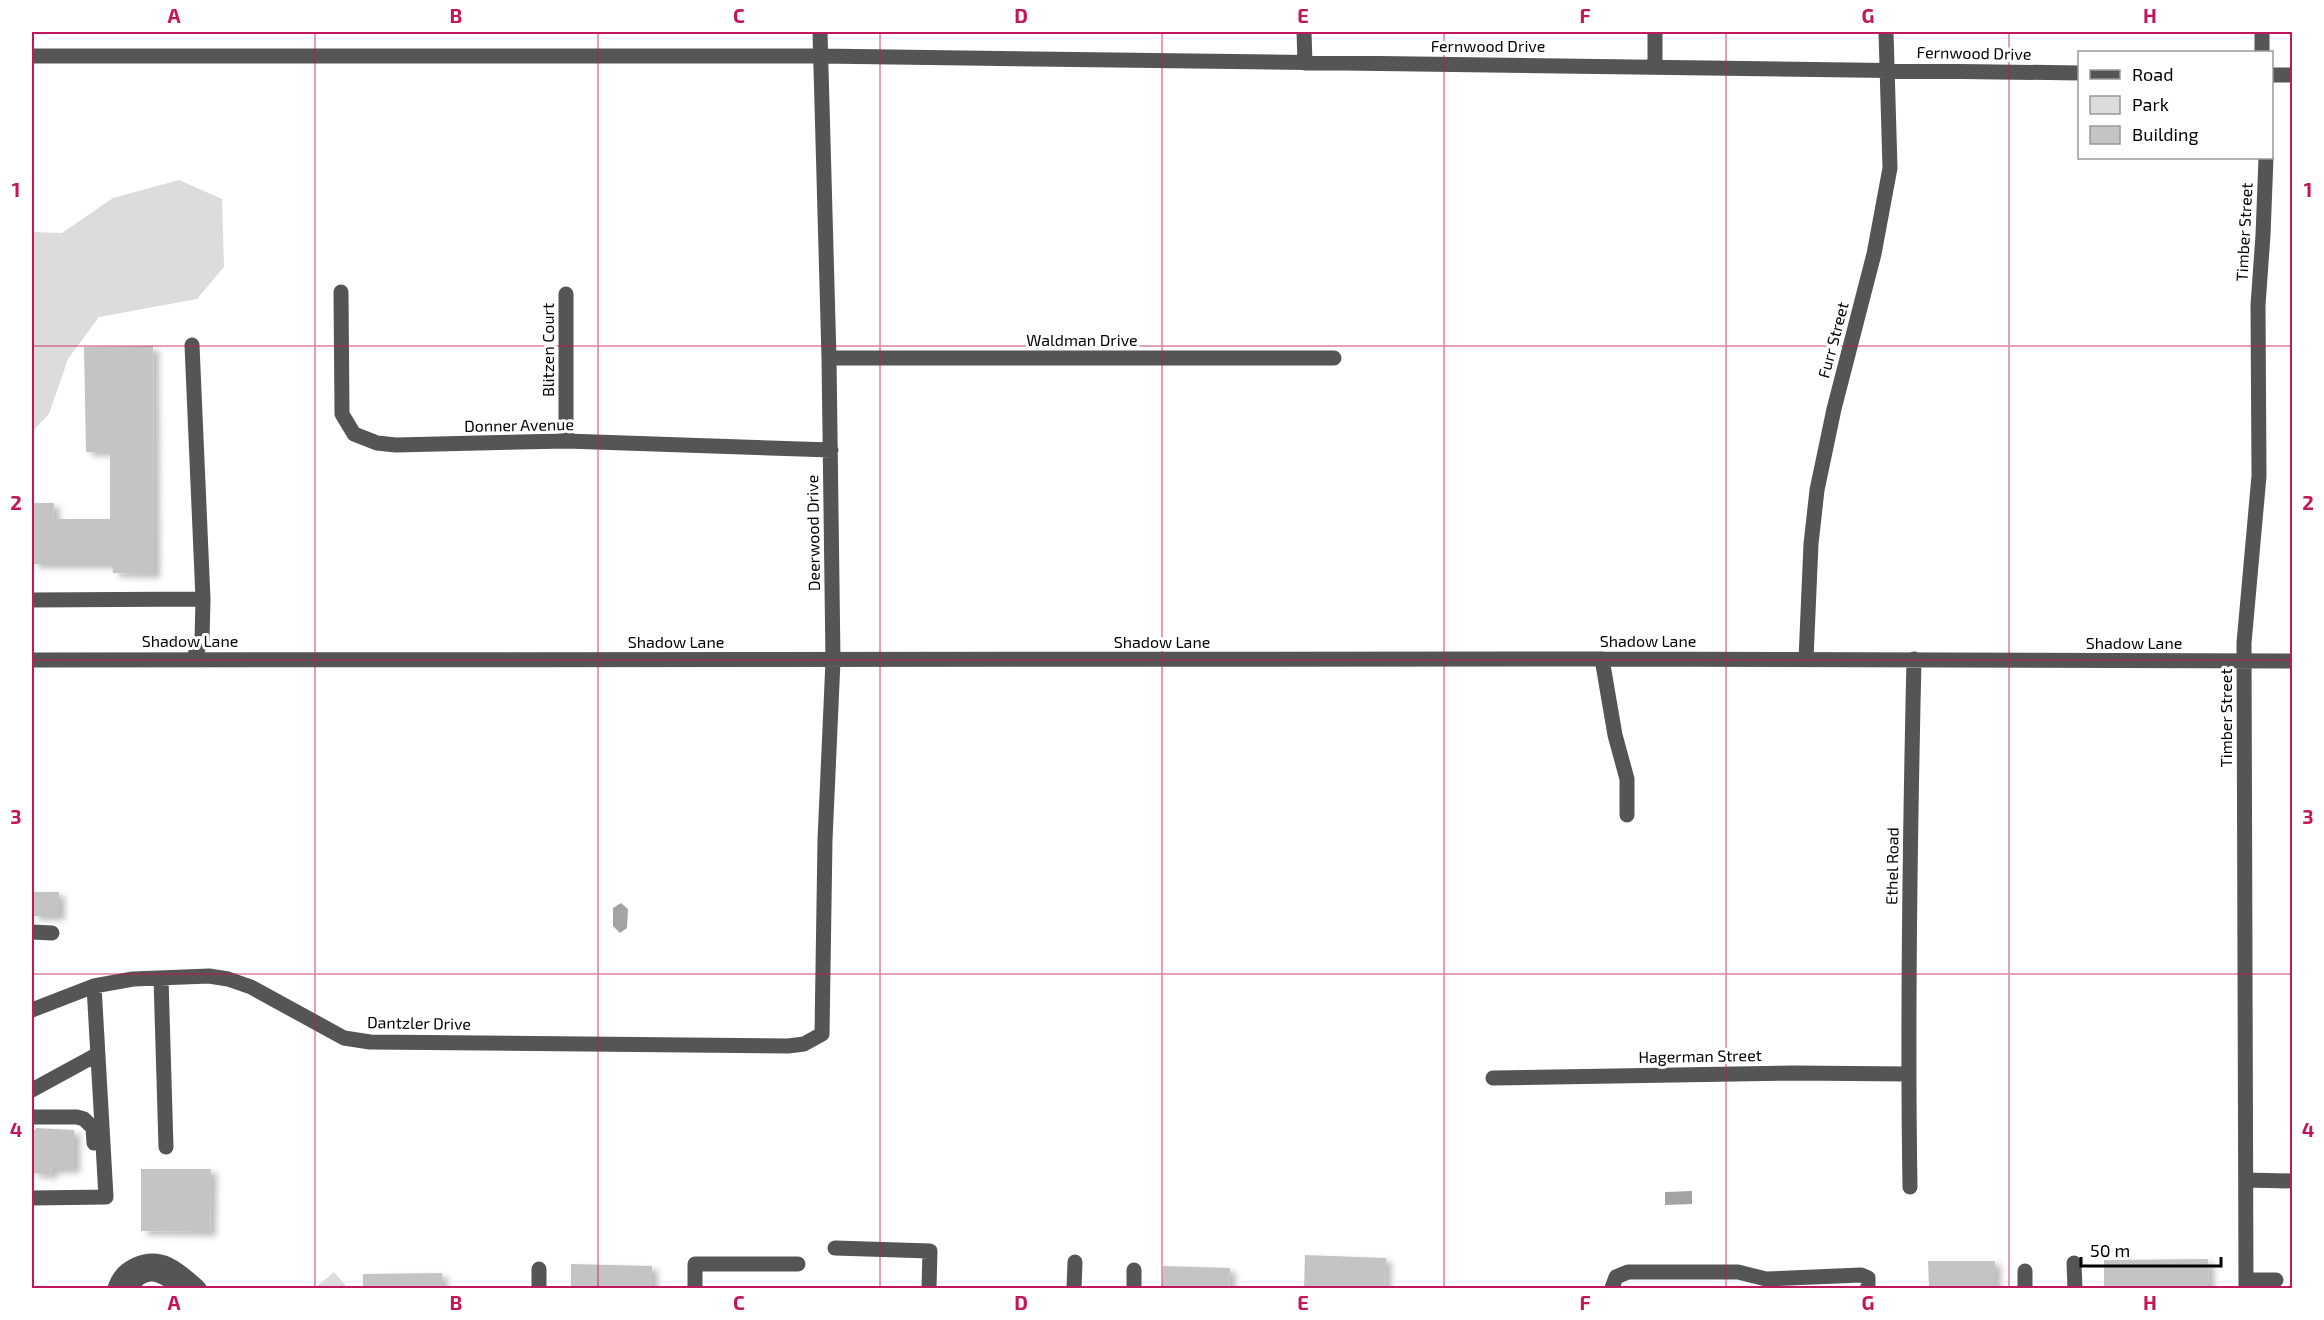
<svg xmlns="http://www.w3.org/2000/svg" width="2324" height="1320" font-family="'Exo 2',sans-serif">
	<defs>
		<filter id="shadow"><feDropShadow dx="6" dy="4" stdDeviation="3" flood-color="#0004"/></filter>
	</defs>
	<rect width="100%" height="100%" fill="#fff"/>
	<path fill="#dcdcdc" d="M179,180L222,199L224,267L197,299L99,317L68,359L49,414L32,432V232L62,233L113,198Z
		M334,1272L348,1288H317L316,1287Z"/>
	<path fill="#a3a3a3" d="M621,903L628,909L627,928L620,933L613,926V908Z
		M1692,1191V1204L1665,1205V1192Z"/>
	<path fill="#c4c4c4" filter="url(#shadow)" d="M153,346L154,574L113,573L112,564H32V503H54L53,519H110V452H86L84,347Z
		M32,892H59V916H32Z
		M36,1128L74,1130V1169H51L52,1175L32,1173V1130H35Z
		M141,1169H211L210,1232L141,1231Z
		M1305,1255L1386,1258L1385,1288H1304Z
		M2208,1259L2209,1288H2104V1260Z
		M1928,1261H1995V1288H1929Z
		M571,1264L652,1266V1288H571Z
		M1163,1266L1230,1268L1229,1288H1162Z
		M442,1273V1288H363V1274Z"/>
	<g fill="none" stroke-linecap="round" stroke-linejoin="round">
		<path stroke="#555" stroke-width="15" d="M1304,32L1305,63
			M2262,52V32
			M32,56H820L2080,73
			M1655,66V32
			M2272,75H2292
			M341,292L342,414L354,434L377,443L396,445L566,441L831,450
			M566,294V441
			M192,345L203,599L202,640L193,659
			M829,358H1334
			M32,600L203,599
			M1602,659L1615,735L1627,779V815
			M1806,659L1811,544L1817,490L1834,409L1874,254L1890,168L1886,32
			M32,660L1602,659L2292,661
			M32,932L52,933
			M161,978L166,1147
			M32,1010L94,986L133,979L209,976L228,979L251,987L344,1038L370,1042L788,1046L804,1044L822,1034L825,840L833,661L829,358L820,32
			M1493,1078L1793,1073L1908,1074
			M32,1090L98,1054
			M32,1117H77L84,1119L93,1128L94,1143
			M2246,1180L2292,1181
			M1910,1187C1907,1011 1910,835 1914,659
			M32,1198L106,1197L94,986
			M835,1248L930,1251L929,1288
			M2074,1263L2075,1288
			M2025,1271V1288
			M2246,1280H2276
			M115,1288C122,1266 148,1255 169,1265C181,1271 190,1280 199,1288
			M131,1288C144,1265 163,1274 178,1288
			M539,1288V1269
			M695,1288V1264H798
			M1074,1288L1075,1262
			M1134,1288V1270
			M1612,1288L1616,1277L1628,1272H1738L1766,1279L1861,1275L1868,1278V1288
			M2246,1288L2244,643L2259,476L2258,305L2263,235L2266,158"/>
	</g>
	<path fill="none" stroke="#c2185b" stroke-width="1.5" stroke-opacity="0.55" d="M315,32V1288M598,32V1288M880,32V1288M1162,32V1288M1444,32V1288M1726,32V1288M2009,32V1288M32,346H2292M32,660H2292M32,974H2292"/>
	<g text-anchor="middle" stroke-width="6" stroke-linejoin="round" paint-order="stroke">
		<g font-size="16" fill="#000" stroke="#fff">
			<text x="1488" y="52">Fernwood Drive</text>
			<text transform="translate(1974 53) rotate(1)" y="6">Fernwood Drive</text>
			<text transform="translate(2244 232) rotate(-87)" y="6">Timber Street</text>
			<text x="1082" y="346">Waldman Drive</text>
			<text transform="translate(1833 340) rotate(-75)" y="6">Furr Street</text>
			<text transform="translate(548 350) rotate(-90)" y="6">Blitzen Court</text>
			<text transform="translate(519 425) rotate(-1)" y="6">Donner Avenue</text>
			<text transform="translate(813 533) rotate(-91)" y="6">Deerwood Drive</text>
			<text x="190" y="647">Shadow Lane</text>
			<text x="1648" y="647">Shadow Lane</text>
			<text x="676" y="648">Shadow Lane</text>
			<text x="1162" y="648">Shadow Lane</text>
			<text x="2134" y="649">Shadow Lane</text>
			<text transform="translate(2226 718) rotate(-90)" y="6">Timber Street</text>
			<text transform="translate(1892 866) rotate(-89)" y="6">Ethel Road</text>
			<text transform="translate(419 1023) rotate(1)" y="6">Dantzler Drive</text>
			<text transform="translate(1700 1056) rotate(-1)" y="6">Hagerman Street</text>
		</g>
	</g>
	<rect width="2324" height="1320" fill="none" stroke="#ffffff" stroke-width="66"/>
	<rect x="2078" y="51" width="195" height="108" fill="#ffffff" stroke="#999999" stroke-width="1.5"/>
	<rect x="2090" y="70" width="30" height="9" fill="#555555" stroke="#999999" stroke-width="1.5"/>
	<text x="2132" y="81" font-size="18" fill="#000000">Road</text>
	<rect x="2090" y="96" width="30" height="18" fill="#dcdcdc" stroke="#999999" stroke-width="1.5"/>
	<text x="2132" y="111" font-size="18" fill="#000000">Park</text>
	<rect x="2090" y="126" width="30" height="18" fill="#c4c4c4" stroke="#999999" stroke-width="1.5"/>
	<text x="2132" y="141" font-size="18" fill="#000000">Building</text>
	<path d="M2081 1257v9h140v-9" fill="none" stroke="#000000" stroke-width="3"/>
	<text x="2090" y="1257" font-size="18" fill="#000000" stroke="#ffffff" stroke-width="4.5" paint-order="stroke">50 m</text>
	<rect x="33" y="33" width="2258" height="1254" fill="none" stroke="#c2185b" stroke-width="2"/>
	<g font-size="20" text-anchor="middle" font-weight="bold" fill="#c2185b">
		<text x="174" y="23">A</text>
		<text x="456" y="23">B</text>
		<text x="739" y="23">C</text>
		<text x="1021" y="23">D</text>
		<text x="1303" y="23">E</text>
		<text x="1585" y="23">F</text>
		<text x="1868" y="23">G</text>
		<text x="2150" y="23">H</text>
		<text x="16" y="197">1</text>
		<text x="2308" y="197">1</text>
		<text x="16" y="510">2</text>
		<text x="2308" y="510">2</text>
		<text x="16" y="824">3</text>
		<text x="2308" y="824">3</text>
		<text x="16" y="1137">4</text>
		<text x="2308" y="1137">4</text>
		<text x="174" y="1310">A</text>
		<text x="456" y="1310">B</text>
		<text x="739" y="1310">C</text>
		<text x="1021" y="1310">D</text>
		<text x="1303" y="1310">E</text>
		<text x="1585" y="1310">F</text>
		<text x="1868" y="1310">G</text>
		<text x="2150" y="1310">H</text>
	</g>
</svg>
